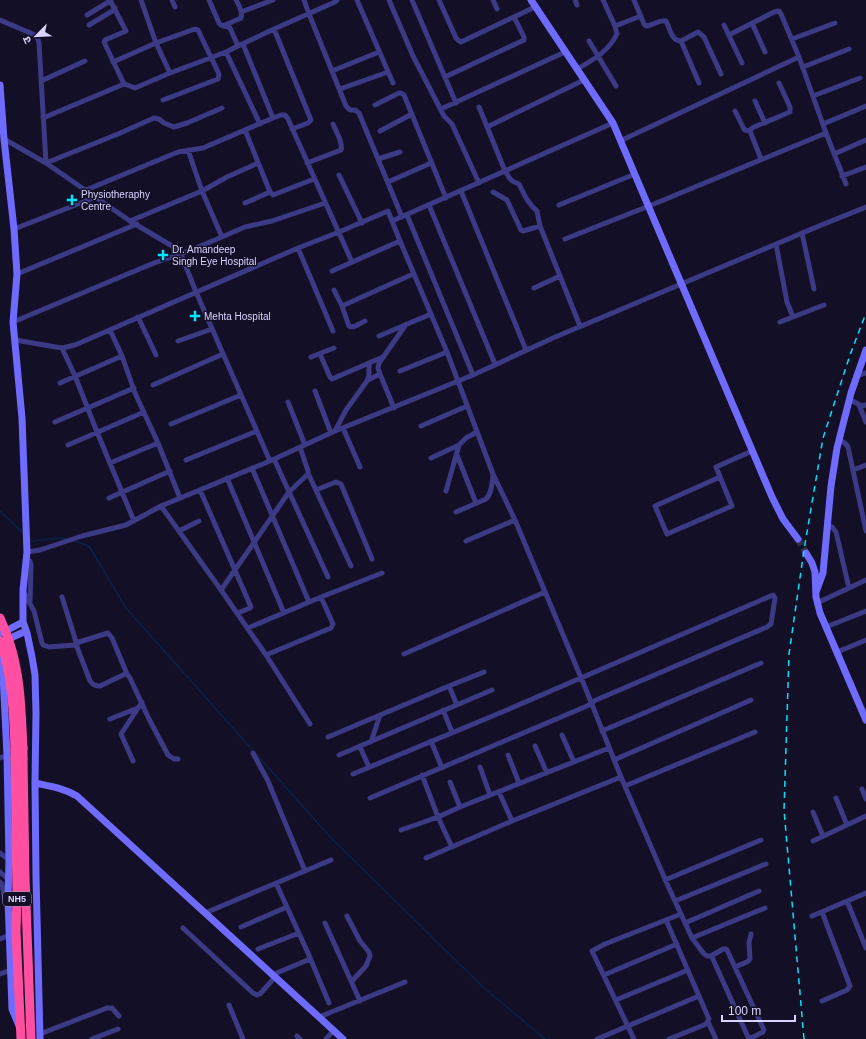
<svg xmlns="http://www.w3.org/2000/svg" width="866" height="1039" font-family="Arial,'Noto Sans Devanagari',sans-serif">
	<rect width="100%" height="100%" fill="#130f26"/>
	<g fill="none" stroke-linecap="round" stroke-linejoin="round">
		<path stroke="#0c2248" stroke-width="1.5" d="M0,511L23,533
			M29,539L32,541L63,538L66,539
			M74,541L89,546L126,608L331,838L483,987L545,1039"/>
		<path stroke="#312d47" stroke-width="7" stroke-dasharray="7 3.5" stroke-linecap="butt" d="M798,539L806,553"/>
		<path stroke="#3d3a85" stroke-width="5" d="M141,0L156,43L170,73
			M172,0L175,7
			M209,0L219,23L221,25L228,27L230,28L238,46L226,52L260,124
			M304,0L309,14L346,106L350,110H355L359,113L402,217
			M357,0L393,83
			M389,0L413,56L444,116L452,124L479,183
			M412,0L456,103
			M439,0L456,38L459,41L461,42L535,7
			M493,0L497,9
			M575,0L577,5
			M634,0L644,24L646,26C653,26 659,19 666,21C670,28 671,41 681,41L698,32L704,37L721,74
			M241,12L273,0
			M87,15L110,1
			M0,20L35,35L38,39L39,43L46,163L118,134L154,118L159,119L164,123L174,127L187,123L222,108
			M752,23L765,52
			M89,25L114,10L115,8
			M724,25L742,63
			M223,26L241,18C243,12 239,5 236,0
			M615,26L641,16
			M274,29L311,120L308,123L292,129
			M729,35L774,12L779,11L781,14L799,57L826,133L846,184
			M792,39L835,23
			M589,41L616,86
			M681,41L699,83
			M243,44L273,118
			M238,46L274,29L335,2L337,0
			M113,62L156,43L192,30L195,29L198,30L219,74L218,79L163,100
			M803,67L849,49
			M577,69C593,60 608,52 617,34L615,26L603,0
			M332,71L379,52
			M445,77L524,40V37L514,17
			M41,81L85,61
			M124,84L130,86L135,88L170,73L226,52
			M340,89L388,72
			M813,96L860,78
			M755,101L765,123
			M375,105L399,93H401L404,95L446,198
			M479,107L505,171C510,179 510,181 519,184C524,194 528,204 537,211L540,226L580,326
			M441,109L565,52
			M735,111L744,129L745,130L750,131
			M43,118L124,84L104,42L105,40L126,31L110,0
			M823,124L866,106
			M487,127L584,80
			M245,130L270,192L273,195L314,179
			M380,131L412,114
			M4,139L46,163L130,221L177,249L181,254L196,292L270,461
			M620,141L799,57
			M188,150L202,191L222,237
			M834,154L866,140
			M378,159L400,152
			M761,159L750,131L751,129L754,127L790,112V107L779,83
			M307,163L341,150C343,142 336,132 333,124
			M339,175L362,223
			M842,176L866,167
			M388,182L431,163
			M86,190L178,152L203,148L273,118L281,115H285L288,119L352,262
			M461,191L526,350
			M493,192L507,200L521,230L523,231L540,226
			M245,203L270,192
			M429,205L495,364
			M559,205L635,174
			M407,215L473,375
			M130,221L202,191L227,177L258,163
			M392,221L613,123
			M14,229L96,197
			M802,233L814,289
			M565,239L649,206L826,133
			M776,244L787,302L793,317
			M298,248L333,331
			M332,271L400,241
			M17,274L137,224
			M534,288L560,276
			M334,290L342,306L349,326C354,329 360,323 365,321
			M342,306L413,274
			M138,317L156,355
			M13,322L154,263L181,254L222,237L238,230L245,227L272,221L325,203
			M780,322L824,305
			M110,330L122,356L135,393L158,443L180,498
			M379,336L431,314
			M15,340L62,348L75,345L298,248L339,232L388,211L400,241L447,352L493,474L515,520L587,692L621,777L668,886L692,938L704,954L707,956H711L712,957L748,1037L751,1038L763,1032L764,1030L727,950L726,949H723L711,956
			M178,341L212,329
			M62,348L75,376L97,432L134,521
			M320,354L330,377L332,379L369,363V375L367,381L346,410L335,431
			M311,357L334,348
			M369,363L383,357
			M400,371L447,352
			M380,374L378,368L379,363L405,326
			M856,376L866,373
			M368,380L380,374L394,408
			M60,383L122,356
			M153,385L223,354
			M315,391L331,433
			M849,399L862,406L866,405
			M288,402L305,445
			M859,405L866,422
			M55,422L134,388
			M171,424L241,395
			M421,426L467,406
			M343,428L360,467
			M839,439L846,444L848,447L866,531
			M68,445L144,412
			M457,455L476,503
			M431,458L459,445
			M274,459L328,577
			M186,460L257,431
			M110,463L158,443
			M252,468L309,602
			M853,470L866,465
			M308,473L351,566
			M720,477L655,506L667,534L732,506L716,467L752,451
			M227,478L284,613
			M200,490L251,607L250,608L238,613
			M316,490L336,482L341,484L372,559
			M446,491L459,445L466,438L477,432
			M109,498L170,471
			M161,506L221,590L289,492L308,474V471L300,447
			M456,512L486,499C492,493 492,483 493,475
			M827,525L832,527L836,532L849,588
			M179,531L199,521
			M466,541L515,520
			M27,552L40,550L82,536L126,525L161,506L270,461L335,431L473,375L553,338L819,226L866,207
			M26,559L30,561L31,565L30,602
			M221,590L266,655L310,724
			M23,591L34,611L42,643L43,645L49,647L74,645L77,647L90,681C93,685 95,686 100,686L125,674H127L130,678L149,719L168,755L174,759H178
			M62,597L77,645
			M817,603L866,580
			M826,627L866,611
			M248,628L321,597L382,573
			M76,643L108,633L112,638L127,674
			M837,652L866,640
			M404,654L545,592
			M266,655L331,628L333,624L321,597
			M449,686L457,705
			M443,710L452,732
			M110,719L138,708
			M602,731L761,663
			M562,735L574,762
			M328,737L449,686L484,672
			M431,741L442,768
			M371,742L380,715
			M535,746L547,773
			M360,747L369,767
			M253,753L268,781L305,871
			M339,755L492,690
			M508,755L519,783
			M0,758L7,755
			M614,760L751,700
			M133,761L121,734L142,702
			M480,767L490,795
			M353,774L507,710L773,595L775,598L771,624L767,627L596,700L587,706L370,798
			M422,775L438,817L452,847
			M450,782L460,807
			M625,786L755,732
			M862,789L866,799
			M499,792L512,821
			M836,798L847,825
			M813,812L823,836
			M401,830L438,817L460,807L609,748
			M813,841L866,816
			M0,853L9,860
			M426,858L512,821L621,777
			M0,872L9,880
			M665,880L761,840
			M0,882L2,884L5,900
			M276,883L308,953L329,1003
			M675,901L766,864
			M847,901L866,948
			M822,912L850,986L847,990L822,1001
			M205,913L331,860
			M347,916L360,941L369,952L370,956L366,966L352,981
			M812,916L866,893
			M666,920L709,1019L707,1023L704,1025L669,1039
			M325,923L360,1001
			M685,923L759,891
			M241,927L287,907
			M183,928L253,993L257,995L260,994L275,977
			M692,938L765,908
			M0,939L12,934
			M258,949L299,933
			M735,967L747,962L750,959L749,943L751,934
			M0,974L11,970
			M272,975L310,959
			M604,975L677,944
			M616,1000L688,970
			M229,1005L243,1039
			M319,1017L405,982
			M708,1022L716,1039
			M40,1034L107,1008H112L119,1016
			M297,1036L300,1039
			M92,1039L118,1029
			M326,1039L334,1030
			M597,1039L699,996
			M634,1039L592,951L605,944L681,914"/>
		<path stroke="#6f6bff" stroke-width="7" d="M531,0L613,123L772,497L783,519L798,539
			M0,85L4,139L14,229L17,274L13,322L22,418L27,552L23,590V622L27,633L32,657L35,675L36,713L35,783L36,877L40,1039
			M806,553L812,563L815,572L816,597L820,613L866,720
			M816,592L823,573L831,486L837,448L851,393L866,350
			M0,634L23,622
			M4,641L26,631
			M0,658L3,674L7,755L9,860L8,899L12,1009L19,1026
			M35,783C49,786 64,788 77,796L343,1039"/>
		<path stroke="#ff4fa3" stroke-width="9" d="M0,618L5,630
			M9,641C21,676 21,712 23,748
			M2,645C12,679 14,714 15,750
			M15,759L17,895L16,932L21,1039
			M23,759L25,877L31,1039"/>
		<path stroke="#00e5ff" stroke-width="1.5" stroke-dasharray="6 5" stroke-linecap="butt" d="M804,1039L784,810L789,654L804,550L823,438L850,355L866,313"/>
		<path stroke="#ff4fa3" stroke-width="9" d="M5,630L9,641
			M0,641L2,645
			M23,748V759
			M15,750V759"/>
	</g>
	<g fill="#00e5ff" stroke="#130f26" stroke-width="1.5">
		<path d="M70 194h4v4h4v4h-4v4h-4v-4h-4v-4h4z"/>
		<path d="M161 249h4v4h4v4h-4v4h-4v-4h-4v-4h4z"/>
		<path d="M193 310h4v4h4v4h-4v4h-4v-4h-4v-4h4z"/>
	</g>
	<g text-anchor="middle" stroke-width="3" stroke-linejoin="round" paint-order="stroke">
		<rect fill="#130f26" stroke="#9e99be" stroke-width="1" x="3" y="892" width="28" height="14" rx="3"/>
		<g font-size="9" font-weight="bold" fill="#d9d4ff">
			<text x="17" y="902">NH5</text>
		</g>
		<g font-size="10" fill="#d9d4ff" stroke="#130f26" text-anchor="start">
			<text x="81" y="198">Physiotheraphy<tspan x="81" dy="12">Centre</tspan></text>
			<text x="172" y="253">Dr. Amandeep<tspan x="172" dy="12">Singh Eye Hospital</tspan></text>
			<text x="204" y="320">Mehta Hospital</text>
		</g>
	</g>
	<g transform="translate(36 36) rotate(246)" stroke="#130f26" stroke-width="3" paint-order="stroke">
	<path d="M0-3L7 15L0 10L-7 15Z" fill="#d9d4ff"/>
	<text y="-6" font-size="11" font-weight="bold" text-anchor="middle" fill="#d9d4ff">उ</text>
	</g>
	<path d="M722 1015v6h73v-6" fill="none" stroke="#d9d4ff" stroke-width="2"/>
	<text x="728" y="1015" font-size="12" fill="#d9d4ff" stroke="#130f26" stroke-width="3" paint-order="stroke">100 m</text>
</svg>
